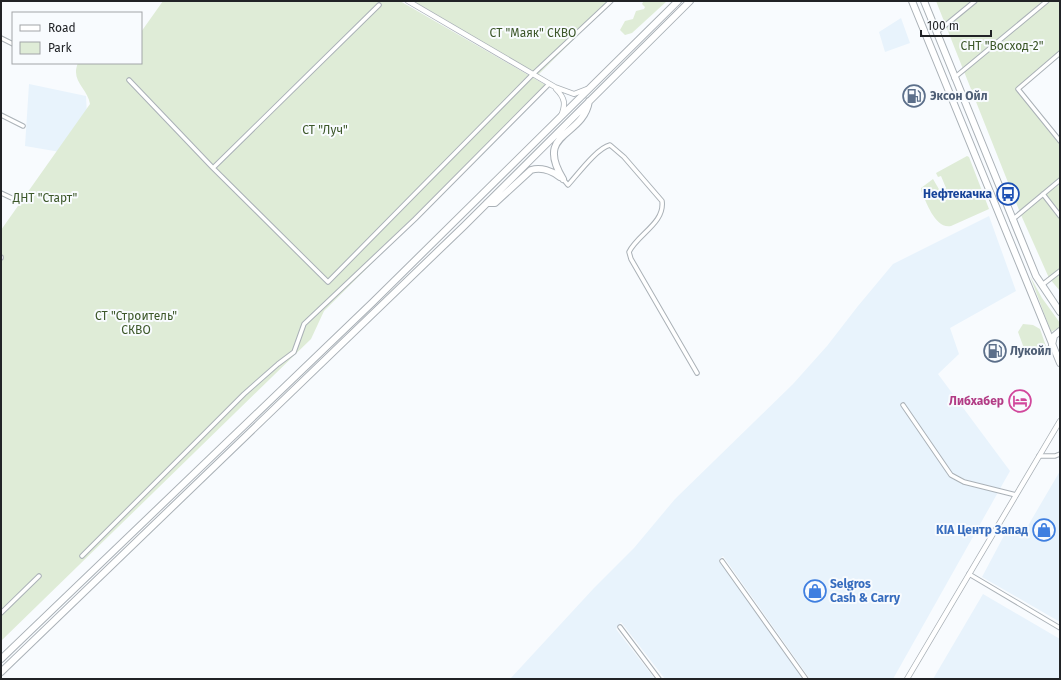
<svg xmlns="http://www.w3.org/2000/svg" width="1061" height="680" font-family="'Fira Sans',sans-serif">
	<rect width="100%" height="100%" fill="#f8fbfe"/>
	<path fill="#e8f3fc" d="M901,18L910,43L885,52L879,32Z
		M29,84L86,96L87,116L66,153L25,146Z
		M989,216L1016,291L950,328L959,354L938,374L1010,471L893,679H810L723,556L719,560L804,679H665L621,622L616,629L655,679H510L594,588L634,548L675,499L793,384L827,346L858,306L893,264Z
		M1060,471V622L982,577L1008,528L1022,536Z
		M983,594L1060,639V679H933Z"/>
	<path fill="#dfecd7" d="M163,1H400L549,87L324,311L311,339L1,641V230L90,104C88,89 70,81 78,63H141V32Z
		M412,1H612L538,75Z
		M667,1L632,33L625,35L620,30L625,21L633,19L636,11L644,9L645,7L642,4L643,2Z
		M936,1H1060V56L1020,89L1060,138V291L1049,278L1021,215Z
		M967,156L969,157L989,209L951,226C935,229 927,203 921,191V188L933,179L940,191L946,188L941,176L938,177L936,173Z
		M1030,276L1042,298L1060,323V327L1051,332Z
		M1023,324L1033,325L1040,329L1047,349L1039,356H1031L1025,351L1018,332Z"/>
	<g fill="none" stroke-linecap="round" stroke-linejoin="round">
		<g stroke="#aab1b7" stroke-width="5.5">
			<path id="minor" d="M936,33L975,1
				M1,38L13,44
				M1060,53L1018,89L1060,141
				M954,78L1047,1
				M129,80L213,168L328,282L532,75L611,1
				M1,115L23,126
				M213,168L379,5
				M563,179L568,185C578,174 597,148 610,145L624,157L662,201C665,223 638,234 629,252L631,259L697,373
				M1,193L16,200
				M1043,194L1060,216
				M1012,220L1060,180
				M1,257V258
				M1042,285L1060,271
				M903,405L951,475L964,482L1016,495
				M1039,456H1055L1060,454
				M82,556L244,394L278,364L294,352L304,324L415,219L549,84
				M722,561L806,679
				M969,574L1060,628
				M1,613L39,576
				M620,627L659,679"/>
		</g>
		<g stroke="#aab1b7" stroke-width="6">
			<path id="tertiary" d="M408,1L555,87L574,94L587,89
				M556,89C565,98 566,104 561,116
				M907,679L1060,421"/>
		</g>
		<g stroke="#aab1b7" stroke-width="8">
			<path id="trunk" d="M912,1L1060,363
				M924,1L1036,276L1060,312
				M563,179C534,131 583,138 589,101
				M487,203H495L531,170C541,167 552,171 560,177
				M1052,345L1054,336L1060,331
				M1,659L373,302L678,1
				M1,672L464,226L690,1"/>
		</g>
		<use href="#minor" stroke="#fff" stroke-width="3.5"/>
		<use href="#tertiary" stroke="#fff" stroke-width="4.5"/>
		<use href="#trunk" stroke="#fff" stroke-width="6"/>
	</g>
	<defs>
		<g id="fuel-ring" transform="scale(1.15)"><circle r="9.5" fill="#f8fbfe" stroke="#5c6f8a" stroke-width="1.5"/><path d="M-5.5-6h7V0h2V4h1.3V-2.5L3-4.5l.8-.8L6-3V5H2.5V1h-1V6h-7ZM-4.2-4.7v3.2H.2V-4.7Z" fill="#5c6f8a"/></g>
		<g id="bus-ring" transform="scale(1.15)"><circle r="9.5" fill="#f8fbfe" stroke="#1a4fb4" stroke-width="1.5"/><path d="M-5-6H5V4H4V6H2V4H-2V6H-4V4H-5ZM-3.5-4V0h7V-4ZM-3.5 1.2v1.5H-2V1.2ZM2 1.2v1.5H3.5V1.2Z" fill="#1a4fb4"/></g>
		<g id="hotel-ring" transform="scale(1.15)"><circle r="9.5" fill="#f8fbfe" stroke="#d1479c" stroke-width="1.5"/><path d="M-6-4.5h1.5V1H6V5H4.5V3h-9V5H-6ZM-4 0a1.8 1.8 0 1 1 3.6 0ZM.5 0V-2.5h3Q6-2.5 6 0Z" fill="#d1479c"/></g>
		<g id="shop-ring" transform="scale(1.15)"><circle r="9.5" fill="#f8fbfe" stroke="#3f7fe0" stroke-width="1.5"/><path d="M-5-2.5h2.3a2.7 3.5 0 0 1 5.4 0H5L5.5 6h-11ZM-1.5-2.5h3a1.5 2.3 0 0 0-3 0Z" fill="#3f7fe0"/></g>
	</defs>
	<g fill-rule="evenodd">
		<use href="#fuel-ring" x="914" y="96"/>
		<use href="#bus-ring" x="1008" y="194"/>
		<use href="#fuel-ring" x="995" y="351"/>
		<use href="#hotel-ring" x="1020" y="401"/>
		<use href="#shop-ring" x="1044" y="530"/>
		<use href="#shop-ring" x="815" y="591"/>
	</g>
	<g text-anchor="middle" stroke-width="4" stroke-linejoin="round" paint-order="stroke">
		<g font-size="12" fill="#3c5729" stroke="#f8fbfe">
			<text x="533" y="37">СТ "Маяк" СКВО</text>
			<text x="1002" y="50">СНТ "Восход-2"</text>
			<text x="325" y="134">СТ "Луч"</text>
			<text x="45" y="202">ДНТ "Старт"</text>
			<text x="136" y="320">СТ "Строитель"<tspan x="136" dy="14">СКВО</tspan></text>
		</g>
		<g font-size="12" font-weight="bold" fill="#4e5e75" stroke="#f8fbfe" text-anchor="start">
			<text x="930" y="100">Эксон Ойл</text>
			<text x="1010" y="355">Лукойл</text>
		</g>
		<g font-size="12" font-weight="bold" fill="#164399" stroke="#f8fbfe" text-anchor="end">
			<text x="992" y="198">Нефтекачка</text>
		</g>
		<g font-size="12" font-weight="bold" fill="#b23c85" stroke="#f8fbfe" text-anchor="end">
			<text x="1004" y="405">Либхабер</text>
		</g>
		<g font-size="12" font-weight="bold" fill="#366cbe" stroke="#f8fbfe" text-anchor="end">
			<text x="1028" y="534">KIA Центр Запад</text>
			<text x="830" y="588" text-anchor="start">Selgros<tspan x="830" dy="14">Cash &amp; Carry</tspan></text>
		</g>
	</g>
	<rect width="1061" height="680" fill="none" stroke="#212326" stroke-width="4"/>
	<rect x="12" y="12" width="130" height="52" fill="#f8fbfe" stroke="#a2a5a8"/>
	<rect x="20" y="25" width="20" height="6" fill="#ffffff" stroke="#a2a5a8"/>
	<text x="48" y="32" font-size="12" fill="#212326">Road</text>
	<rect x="20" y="42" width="20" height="12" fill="#dfecd7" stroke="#a2a5a8"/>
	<text x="48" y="52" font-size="12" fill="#212326">Park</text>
	<path d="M921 30v6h70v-6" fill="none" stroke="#212326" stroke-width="2"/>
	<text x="927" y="30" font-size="12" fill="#212326" stroke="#f8fbfe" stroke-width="3" paint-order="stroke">100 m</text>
</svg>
